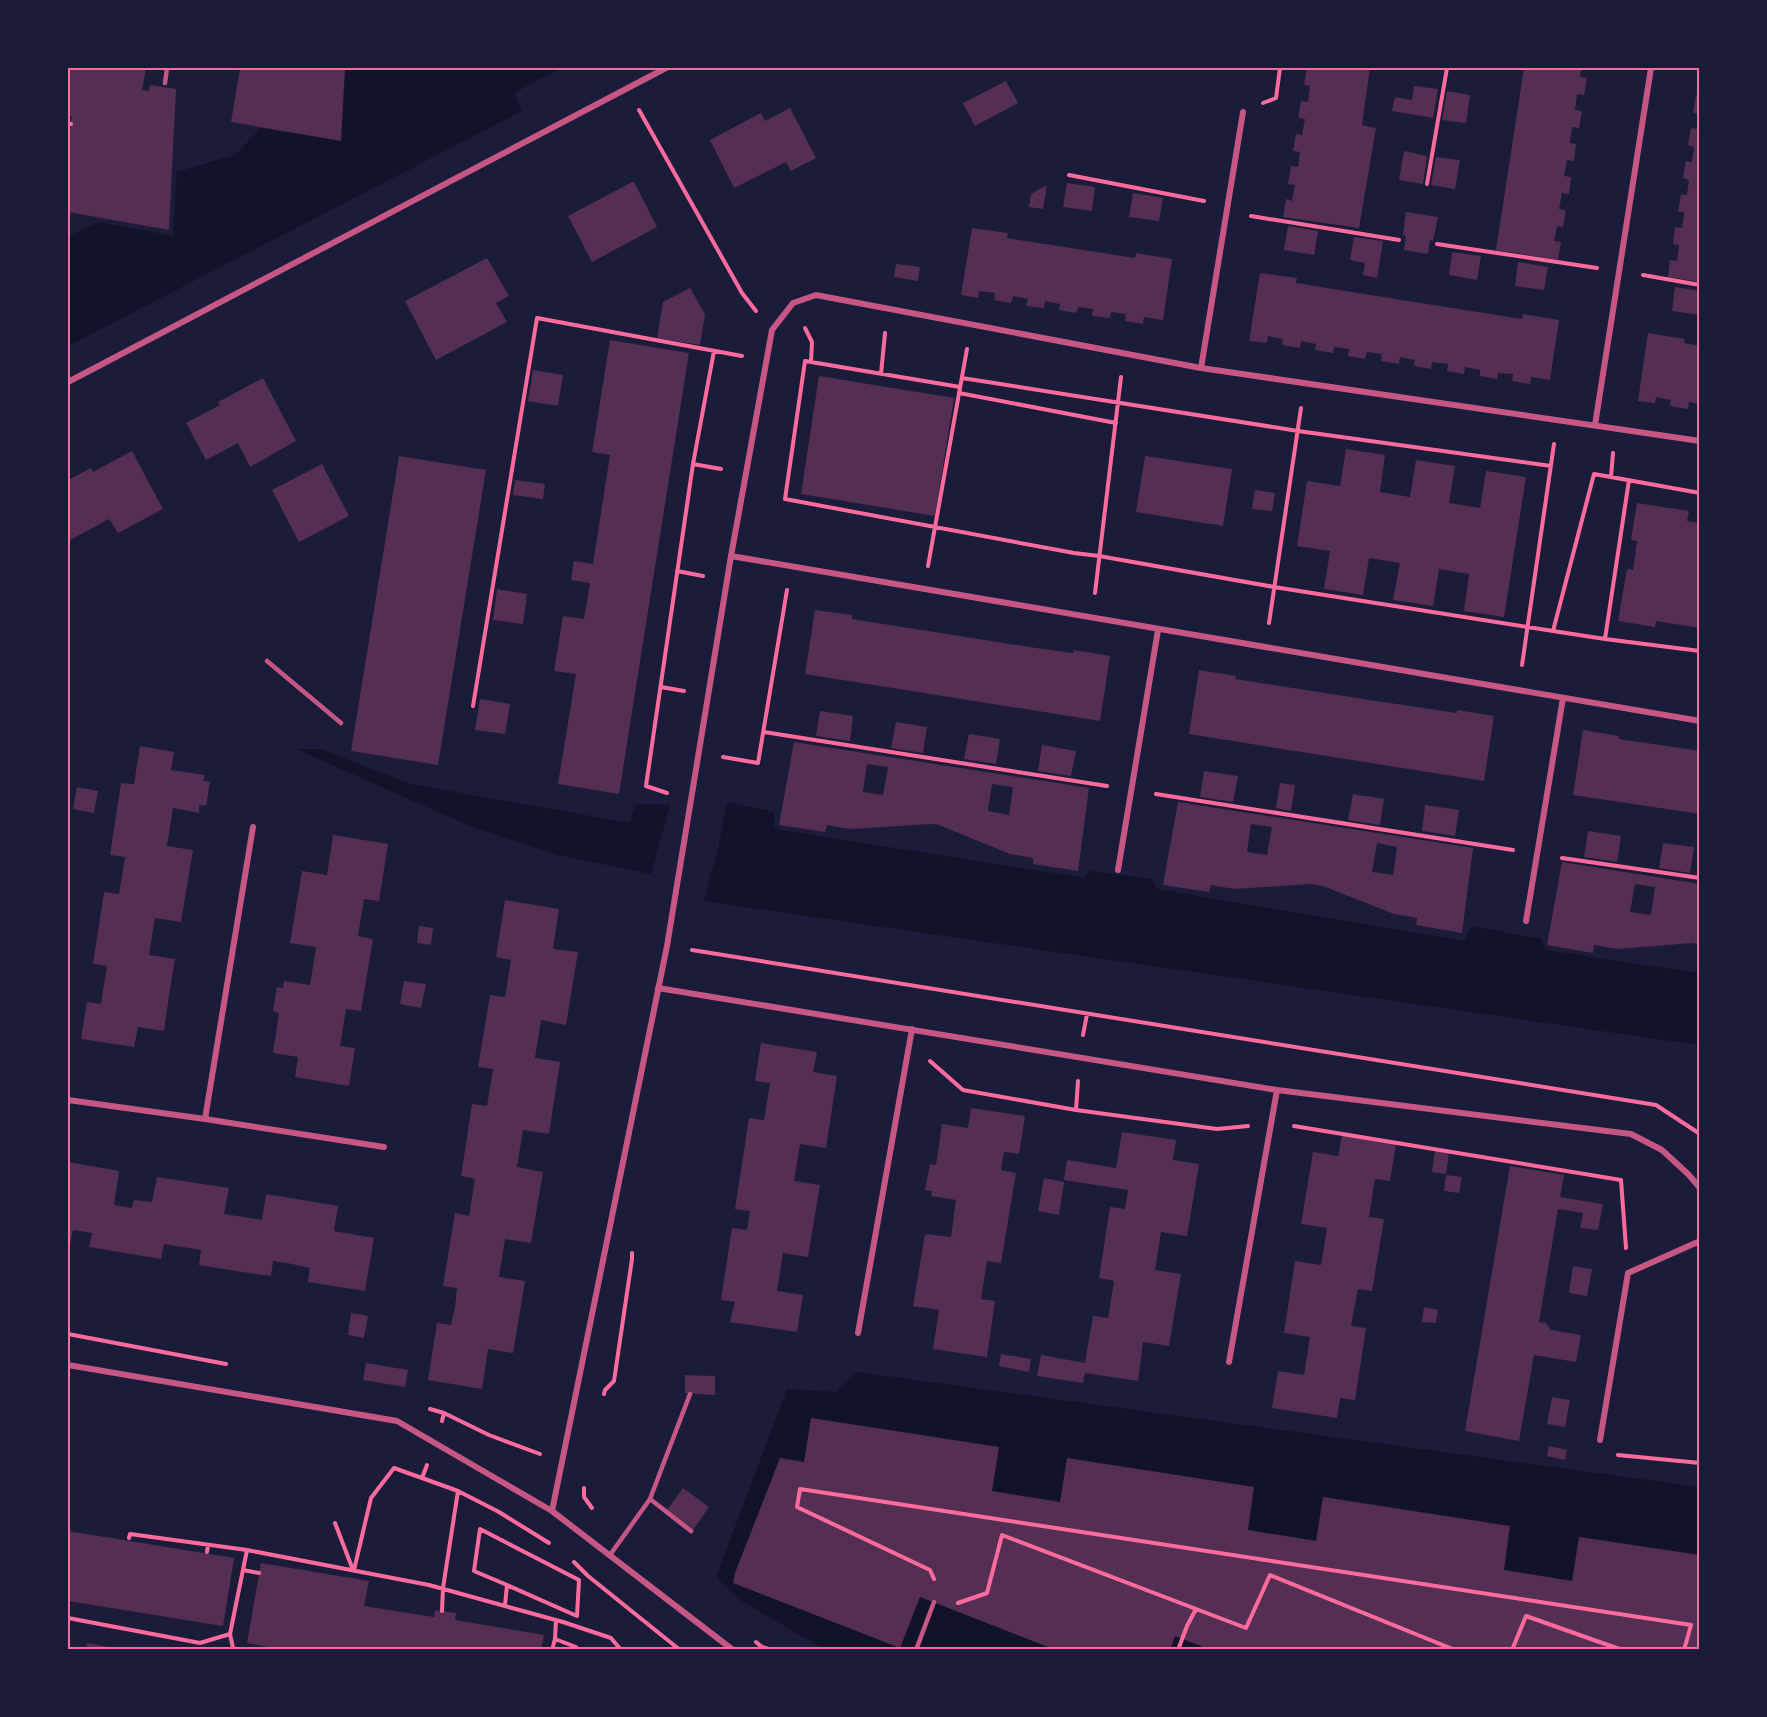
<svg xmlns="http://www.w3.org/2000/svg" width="1767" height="1717" font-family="'Roboto Condensed',sans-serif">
	<rect width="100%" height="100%" fill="#1b1b3a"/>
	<path fill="#12122b" d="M345,68H561L514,93L522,111L68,346V236L100,222L173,236L177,172L235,155L261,128L340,140Z
		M296,749H321L410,784L630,823L636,804L670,805L651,874L558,855L472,827Z
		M727,802L774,812V829L1085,878L1089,871L1152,879L1157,889L1465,941L1471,926L1541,939L1545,950L1699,973V1045L704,901L719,844Z
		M857,1372L1699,1487V1649H830L821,1647L738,1599L716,1577L787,1389L836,1392Z"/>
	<path fill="#542f53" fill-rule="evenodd" d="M68,68H146L142,90L149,91L150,85L176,89L169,230L68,212V146L72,116H68Z
		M240,68H345L341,141L231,122Z
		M1307,68L1313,69V68H1370L1362,125L1376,128L1359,228L1283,217L1286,199L1292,201L1295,185L1288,184L1291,166L1298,167L1300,152L1293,151L1296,134L1302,135L1305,119L1298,118L1301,101L1308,102L1310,86L1304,85Z
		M1524,68H1581L1580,77L1587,78L1584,95L1577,94L1575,110L1582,111L1579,128L1572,127L1570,143L1576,144L1574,161L1567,160L1564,176L1571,177L1569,194L1562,193L1559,209L1566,210L1563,227L1557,226L1554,241L1561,242L1558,260L1496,250Z
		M1006,81L1018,103L975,126L963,103Z
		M1414,86L1438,89L1433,118L1392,111L1395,97L1412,100Z
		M1447,91L1470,95L1466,123L1442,120Z
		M1696,95L1700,96V114L1693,113Z
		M790,108L816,158L791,171L786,162L734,188L710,140L761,113L765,121Z
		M1698,125H1700V282L1668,277L1670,260L1677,261L1679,245L1673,244L1675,227L1682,228L1684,212H1678L1681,194L1687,195L1689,180L1683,178L1686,161L1692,162L1694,147L1688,145L1691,128L1698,129Z
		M1404,151L1427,156L1423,184L1399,180Z
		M1436,157L1460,160L1455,189L1431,185Z
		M632,182H634L657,227L592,262L568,216Z
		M1067,183L1095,187L1092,211L1063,207Z
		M1047,185L1043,209L1029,207L1031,194Z
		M1133,193L1163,198L1159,221L1129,217Z
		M1406,212L1438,217L1433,241L1430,240L1428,254L1404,250L1406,236L1403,235Z
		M1288,226L1318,231L1314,255L1284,250Z
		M972,228L1008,233L1007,238L1135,258L1136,253L1172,259L1163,320L1144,317L1143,324L1125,321L1126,314L1111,312L1110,318L1092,316L1093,309L1078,307L1076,313L1059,310L1060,304L1045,301L1044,308L1026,306L1028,299L1013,296L1011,303L994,300L995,293L979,291L978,298L961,295Z
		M1354,237L1383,241L1377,278L1363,275L1365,263L1350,260Z
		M1452,252L1481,256L1477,280L1449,275Z
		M487,258L509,296L496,303L507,322L436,360L405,301Z
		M1518,262L1548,267L1544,290L1515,286Z
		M896,264L920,267L918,281L894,277Z
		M1260,273L1297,278L1296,283L1358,293L1522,319L1523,314L1559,320L1550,380L1531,377L1530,384L1512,381L1513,374L1498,373L1497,379L1480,376V370L1465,367L1464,374L1447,371L1448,364L1432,362L1431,369L1414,366L1415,360L1400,357L1399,364L1381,361L1382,354L1367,352L1365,359L1348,356L1349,349L1334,347L1333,353L1315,350L1316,344L1301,341L1300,348L1282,345L1283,339L1268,336L1267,343L1249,341Z
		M1675,287L1700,291V315L1672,311Z
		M690,288L705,314L700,345L657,338L663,302Z
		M1648,333L1685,339L1684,343L1700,346V404L1689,402L1688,409L1670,406L1671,400L1656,397L1655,403L1638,401Z
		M610,340L689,353L619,794L558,784L576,674L554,671L563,616L584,619L590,583L571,580L574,561L593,564L610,455L592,452Z
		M533,370L563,375L558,406L528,401Z
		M819,376L954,398L935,516L801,494Z
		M263,378L296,441L250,467L238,443L206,460L186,423L220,405L218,402Z
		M1346,449L1385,455L1380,492L1410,497L1416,460L1455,466L1449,503L1480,508L1486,471L1526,477L1504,617L1464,611L1469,574L1439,569L1433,606L1393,600L1400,563L1369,558L1363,595L1324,589L1330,551L1297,546L1307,481L1340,486Z
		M132,451L163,509L118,533L109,519L70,540L68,535V480L91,468L93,472Z
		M399,456L486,470L438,765L351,751Z
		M1145,456L1232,469L1223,526L1136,512Z
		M322,464L349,516L299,542L272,490Z
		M515,480L545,484L543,499L513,495Z
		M1255,490L1275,493L1272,511L1252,509Z
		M1637,503L1689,511L1687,521L1700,523V628L1656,621L1655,627L1618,621L1627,569L1633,570L1637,541L1631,540Z
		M497,589L527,594L523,624L493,620Z
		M815,610L852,615V619L1036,648L1073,653L1074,650L1110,656L1100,721L805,674Z
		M1199,670L1236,676L1235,679L1383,702L1457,713V710L1494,716L1484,781L1189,734Z
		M480,699L510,704L505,734L475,730Z
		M820,711L853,716L850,741L816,736Z
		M896,722L927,727L923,753L891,748Z
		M1583,730L1619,736V739L1700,751V814L1573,795Z
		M969,734L1000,739L996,764L964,759Z
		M794,742L1089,788L1078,871L1033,864V858L1010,854L939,825L932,824L850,829L827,825L825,832L779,825ZM867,764L888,767L883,795L863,792ZM992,784L1013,787L1009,815L988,811Z
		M1042,745L1076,751L1071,776L1038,771Z
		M140,746L174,752L171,770L205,775L203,781L210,782L206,806L199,805V813L173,808L167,846L193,850L181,922L155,918L149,955L175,959L169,996L164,1031L138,1027L134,1047L81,1039L87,1002L101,1004L107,966L93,964L104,892L119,894L122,876L125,857L110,855L121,783L134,784Z
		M1204,771L1238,776L1233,802L1200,797Z
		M1280,783L1295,785L1291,811L1276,808Z
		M77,787L98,791L94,813L73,809Z
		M1353,794L1384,799L1380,825L1348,820Z
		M1178,802L1473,848L1462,933L1416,925L1417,918L1394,914L1323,886L1310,884L1234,889L1211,885L1209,892L1163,885ZM1251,824L1272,827L1267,855L1247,852ZM1377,843L1397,847L1393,875L1372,872Z
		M1425,805L1459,810L1455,836L1422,831Z
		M1588,831L1621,836L1617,862L1584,857Z
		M333,835L388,844L379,901L364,899L358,936L373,939L361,1011L346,1009L340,1046L355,1048L349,1086L295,1077L298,1057L273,1053L279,1013L273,1011L277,987L283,988L284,981L310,985L316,947L290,943L302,871L327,875Z
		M1663,843L1694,847L1690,873L1659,868Z
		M1562,862L1700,884V945L1693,943L1617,949L1594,945L1593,953L1547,945ZM1635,884L1655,887L1651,915L1630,912Z
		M505,900L559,909L553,949L578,952L566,1025L541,1020L535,1058L560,1062L549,1134L523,1130L517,1167L543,1172L531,1243L505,1239L499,1277L525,1281L513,1353L488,1349L482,1389L428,1380L437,1323L451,1325L455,1307L457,1288L443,1286L455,1213L469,1216L475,1179L461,1176L472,1104L487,1106L493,1069L478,1067L490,995L505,997L511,960L496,957Z
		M419,926L433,928L431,945L417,943Z
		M404,981L426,984L421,1008L400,1004Z
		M761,1043L817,1052L813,1072L837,1076L826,1148L800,1144L794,1181L820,1185L808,1257L783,1253L777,1291L803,1295L797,1332L730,1322L735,1302L721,1300L732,1228L747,1230L750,1211L735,1209L749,1118L764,1120L770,1083L755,1081Z
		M971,1108L1025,1116L1019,1154L1004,1152L1001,1170L1016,1173L1001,1263L987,1261L981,1299L995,1301L987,1357L933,1349L939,1310L913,1306L925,1234L951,1237L956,1200L931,1196L932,1191L925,1190L930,1164L936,1165L942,1124L968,1128Z
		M1122,1132L1176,1140L1173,1160L1199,1164L1187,1236L1161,1232L1155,1270L1181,1274L1169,1346L1143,1342L1138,1381L1085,1373L1083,1383L1037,1376L1041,1355L1085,1363L1093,1316L1108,1318L1114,1281L1099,1278L1103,1252L1110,1207L1125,1209L1128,1190L1064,1180L1067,1160L1116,1168Z
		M1342,1135L1396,1144L1390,1181L1375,1179L1369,1217L1384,1219L1372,1291L1358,1289L1351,1326L1366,1328L1355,1400L1340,1398L1337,1418L1272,1408L1278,1371L1304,1375L1310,1337L1284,1333L1295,1261L1321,1265L1327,1228L1301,1224L1313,1152L1338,1156Z
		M1435,1151L1449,1153L1446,1174L1432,1172Z
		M68,1162L119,1171L114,1205L132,1208L134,1200L152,1202L157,1177L229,1188L224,1214L262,1220L266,1194L338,1206L334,1231L374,1238L365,1291L308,1282L310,1268L292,1264L273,1261L271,1276L249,1273L199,1265L201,1250L164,1244L161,1259L89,1247L92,1233L73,1230L70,1244H68Z
		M1510,1166L1564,1175L1560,1197L1603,1204L1598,1230L1580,1228L1583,1213L1558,1209L1539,1322L1546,1323L1551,1330L1581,1335L1576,1362L1534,1355L1519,1441L1465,1431Z
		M1446,1175L1462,1177L1459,1193L1444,1191Z
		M1044,1178L1064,1182L1059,1215L1038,1211Z
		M1573,1266L1592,1269L1587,1296L1569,1293Z
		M1424,1307L1438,1310L1436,1323L1422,1322Z
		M351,1313L368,1316L364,1338L348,1335Z
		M1001,1354L1031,1359L1029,1372L999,1366Z
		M366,1363L408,1370L405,1387L363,1380Z
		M685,1375L715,1376V1395L685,1393Z
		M1552,1397L1570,1400L1565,1427L1547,1424Z
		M811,1418L999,1447L992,1491L1060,1502L1067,1458L1254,1487L1248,1530L1316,1541L1323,1497L1510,1526L1504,1570L1572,1581L1579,1537L1700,1555V1650H1211L1175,1636L1170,1650H1056L920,1597L900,1648L733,1583L735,1573L780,1458L804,1462Z
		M1549,1446L1567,1450L1565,1460L1547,1456Z
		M683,1488L709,1507L693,1530L667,1510Z
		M68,1531L234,1558L223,1626L68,1601Z
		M261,1563L369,1581L364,1606L434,1617L435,1610L456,1613L455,1620L544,1635L541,1650H286L247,1643Z
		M87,1643L110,1647L109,1650H86Z"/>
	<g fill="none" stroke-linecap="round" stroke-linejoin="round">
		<path stroke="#ff6b9d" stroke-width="4" d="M1263,103L1276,98L1280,68
			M639,110L742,293L756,311
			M68,123L71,124
			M1069,175L1204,201
			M1427,184L1447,68
			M1251,216L1399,240
			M1437,244L1597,268
			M1643,275L1700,285
			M805,328L812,342L811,362
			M714,351L693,464L721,469
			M881,374L885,333
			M962,378L1298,431L1551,466
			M960,387L805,361L785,499L1074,553L1099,556L1274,587L1553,631L1594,474L1700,493
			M959,393L1116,423
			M1611,477L1613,453
			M1629,480L1605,639L1700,651
			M928,566L967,349
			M677,571L703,576
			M1095,593L1121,377
			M1269,623L1301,408
			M1553,631L1605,639
			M1522,665L1554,444
			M661,687L684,691
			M473,706L537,318L742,356
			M764,732L1107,786
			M723,757L758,763L787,590
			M667,793L646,786L693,464
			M1156,794L1513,850
			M1562,858L1700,878
			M692,950L1656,1105L1700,1134
			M1083,1035L1087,1014
			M930,1061L963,1090L1076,1110L1217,1129L1248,1126
			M1076,1110L1078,1081
			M1294,1126L1621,1180L1626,1248
			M68,1334L226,1364
			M604,1394L605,1390L614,1381L632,1259V1253
			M430,1409L444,1413L442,1421
			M444,1413L489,1435L540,1454
			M1618,1455L1700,1463
			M427,1465L422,1478L458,1491L499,1512L549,1543
			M584,1488V1497L592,1508
			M335,1523L353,1570
			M129,1538L130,1534L247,1550L429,1585L563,1622L611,1638L621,1650
			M207,1552L208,1545
			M574,1562L588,1576L680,1650
			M243,1570L259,1573
			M354,1570L371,1498L394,1468L422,1478
			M934,1579L930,1570L797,1507L800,1489L1691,1625L1684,1650
			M958,1603L987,1593L1002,1535L1246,1628L1270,1575L1455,1650
			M505,1605L507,1585L474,1571L480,1529L579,1580L577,1616L507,1585
			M442,1611L443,1588L458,1491
			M68,1618L200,1643L230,1634L247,1550
			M230,1634L233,1648L237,1650
			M555,1639L576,1647L578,1650
			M756,1642L762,1647L772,1650
			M552,1650L555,1639L556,1620
			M1178,1650L1187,1626L1196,1609
			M1512,1650L1526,1616L1622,1650"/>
		<path stroke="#c65784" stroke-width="4.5" d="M165,83L167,68
			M267,661L341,723
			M650,1499L691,1531
			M610,1555L650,1499L690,1394
			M916,1650L934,1602"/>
		<path stroke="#c65784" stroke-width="6" d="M1201,368L1243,112
			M68,382L666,68
			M1595,425L1651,68
			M731,556L1700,721
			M1118,870L1158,630
			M1526,921L1563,698
			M658,988L1277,1090L1631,1134L1662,1150L1688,1174L1700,1188
			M68,1100L205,1119L384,1147
			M205,1119L253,827
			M858,1333L912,1029
			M1229,1362L1277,1090
			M68,1365L397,1421L552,1511L733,1650
			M1600,1440L1628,1273L1700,1241
			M552,1511L667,946L731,556L772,330L793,303L816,295L1201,368L1700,441"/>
	</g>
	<rect width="1767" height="1717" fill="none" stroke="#1b1b3a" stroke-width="138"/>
	<rect x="69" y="69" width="1629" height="1579" fill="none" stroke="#ff6b9d" stroke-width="2"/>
</svg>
